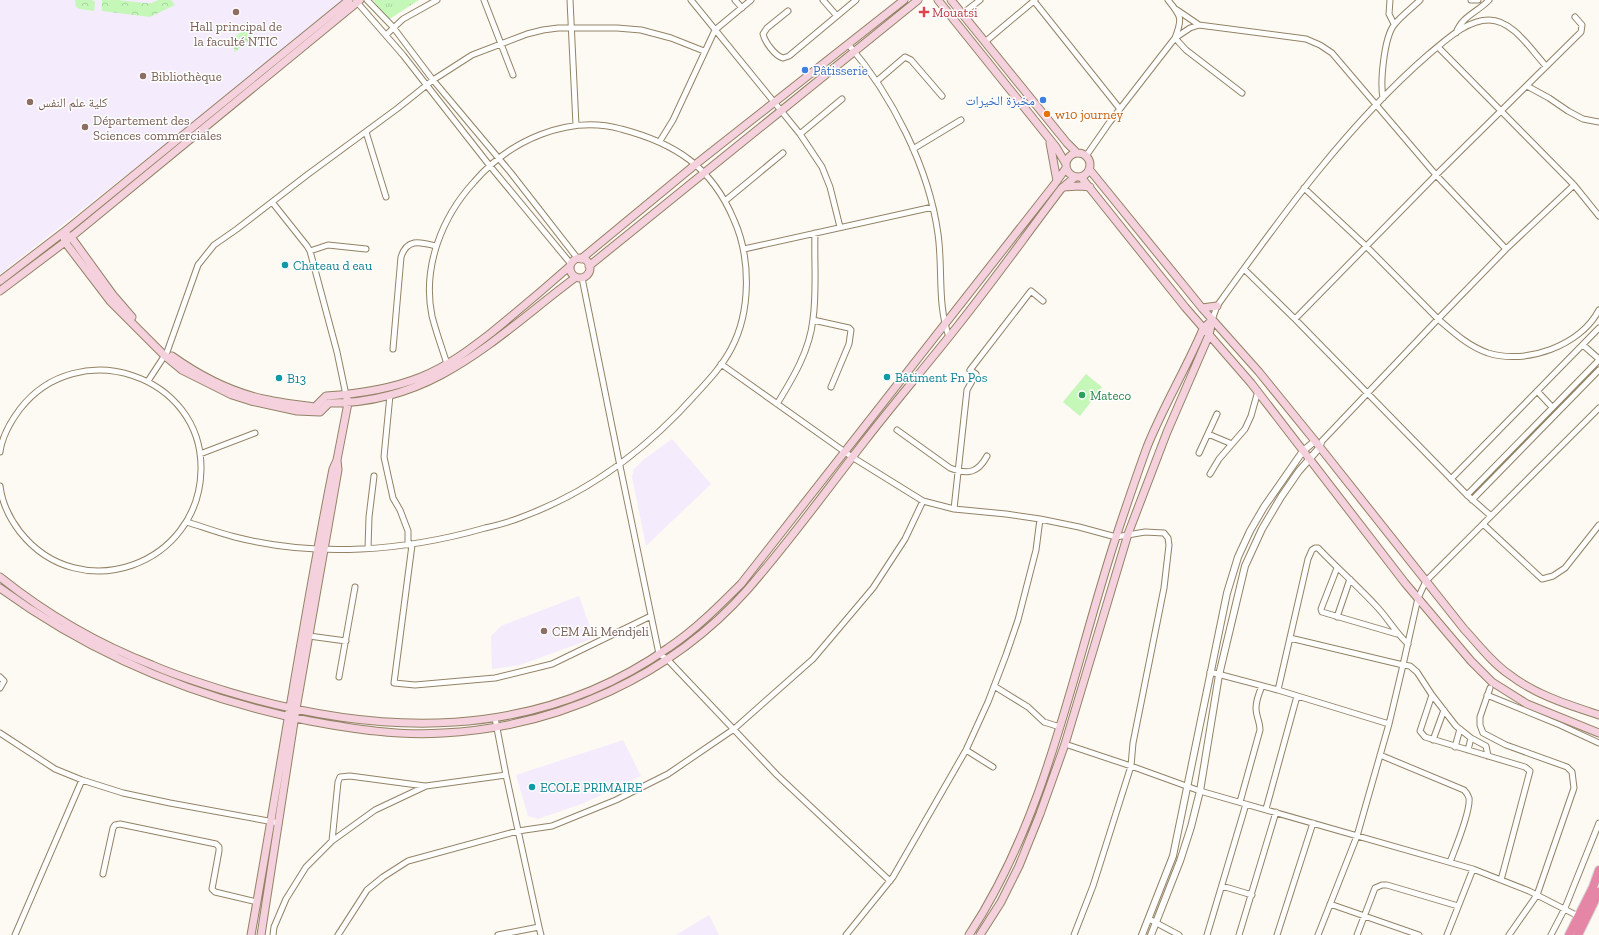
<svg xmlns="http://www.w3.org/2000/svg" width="1599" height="935" font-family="'Zilla Slab','Noto Naskh Arabic',serif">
	<defs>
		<pattern id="grass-tufts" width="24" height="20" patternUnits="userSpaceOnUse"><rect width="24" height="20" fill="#c4f7b8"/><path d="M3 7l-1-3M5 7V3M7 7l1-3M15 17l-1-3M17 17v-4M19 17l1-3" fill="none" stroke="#a9d49e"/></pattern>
		<pattern id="park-crowns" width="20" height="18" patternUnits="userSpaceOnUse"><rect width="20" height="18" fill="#c4f7b8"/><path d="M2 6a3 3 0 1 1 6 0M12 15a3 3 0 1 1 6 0" fill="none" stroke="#a9d49e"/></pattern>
	</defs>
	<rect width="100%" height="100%" fill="#fdf9f3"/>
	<path fill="#f4ecfc" d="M0,0H348L334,12L0,274Z
		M672,439L711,484L646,546L632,477L634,469L643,460Z
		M579,596L594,638L520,665L492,669L491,636L501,626Z
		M623,740L641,776L584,803L538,819L528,816L516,775Z
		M709,915L719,935H676Z"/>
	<path fill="url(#grass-tufts)" d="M373,0H419L388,20Z"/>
	<path fill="url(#park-crowns)" d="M75,0H92L95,2L94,11L80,9L76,7Z
		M102,0H118L145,3H152L158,0H171L175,5L150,17L102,11Z
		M247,27L248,33L254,36L235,52L233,46L228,43Z"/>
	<path fill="#c4f7b8" d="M1086,374L1102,387L1080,416L1063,402Z"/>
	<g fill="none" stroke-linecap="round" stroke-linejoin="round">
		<g stroke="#938366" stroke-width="7">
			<path id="minor" d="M367,0L393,27L433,80L511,173L578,259
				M484,0L513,75
				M570,0L576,125
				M691,0L800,134L822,167L830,187L840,227
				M735,0L742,8
				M823,0L837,16
				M1390,0L1389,14L1394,24
				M1471,0H1478
				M356,1L403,55L490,166L571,264
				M1034,1L1120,109
				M1177,10L1199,25L1306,39L1320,45L1332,53L1436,175L1506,249
				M788,11L767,28L763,34C765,42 775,56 783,58L789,56L856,0
				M962,14L980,0
				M1199,25L1190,28L1175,38L1186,50L1242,93
				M1456,33C1462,16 1478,12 1489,0
				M386,35L403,19L437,0
				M985,42L1035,0
				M848,44C892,95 929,168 938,234C943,269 937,304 949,337
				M1438,47L1574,185L1599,216
				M877,81L905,57L911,60L942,96
				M1527,86L1549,98L1568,111L1583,119L1599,122
				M1383,98C1380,82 1384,38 1394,25C1401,16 1412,8 1420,0
				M366,132L386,197
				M800,134L842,99
				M660,141L673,120L715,30L751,0
				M913,149L961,120
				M1086,156L1109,123L1175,38C1183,18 1181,16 1168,0
				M1304,188L1366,246L1438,319L1506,249L1574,185
				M725,201L783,153
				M272,202L307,246L310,251L337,352L346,395
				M744,249L933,207
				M310,251L328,245L366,249
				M1244,269L1295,319L1467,495L1491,516
				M582,278L620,466L659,654L667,659L777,775L890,881
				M1295,319L1436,175L1581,32L1582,25L1575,17
				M813,320L849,328L851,330L849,344L831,387
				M1212,320L1217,306C1281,217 1346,126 1429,54C1445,41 1466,20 1489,20C1513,20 1531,50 1546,66
				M1583,345L1599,359
				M393,349L401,257C407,238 420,242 436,246
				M721,364L852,457L923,501L954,509L1006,514L1040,519L1036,550L1018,620L1006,655L988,702L966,750L893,877L846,935
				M148,381L167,352L198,265L214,245L237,229L307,175L398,108L433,80L472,55L527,34L543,30L558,28H617L641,30L671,38L704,51
				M1537,391L1552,407
				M390,395L384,457L393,498L400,510L408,531V545
				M777,404C793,378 810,350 813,319C817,291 814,261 815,233
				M897,430L950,468C968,475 978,473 987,456
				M1208,434L1232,444
				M1320,447L1322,441L1438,319C1453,332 1468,346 1488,353C1526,365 1580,346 1599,310
				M0,452C2,437 11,421 20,409C78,334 203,375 201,470C199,565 80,608 20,532C10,519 2,503 0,486
				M1199,453L1217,414
				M200,454L255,433
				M1210,474L1219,459L1245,429L1251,416L1258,391
				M1451,479L1599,328
				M1467,495L1599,360
				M1472,500L1599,370
				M954,509L967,390L976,374L970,370L1031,291L1043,301
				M1040,519L1079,527L1116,537L1145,532L1164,533L1168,538L1169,545L1164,588L1133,743L1131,766L1093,886L1074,935
				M187,522C203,527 219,533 235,537C317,558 405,551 485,528C498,525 510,522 522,517C590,492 648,448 696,394C709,380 722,366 731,349C751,312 751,258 734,220C712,167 675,143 621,129C568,114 509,141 474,182C442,217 422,267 432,316C436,332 442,348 447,364
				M1483,524L1542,579L1553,576L1565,568L1599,525
				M412,545L394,683L415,685L495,678L552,664L651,616
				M368,548L369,517L374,476
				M1337,568L1321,609L1322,612L1397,634
				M1337,617L1350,579
				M309,636L346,641
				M1290,638L1403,665L1418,598L1426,581L1599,408
				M1408,644C1396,633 1389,620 1378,608C1359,587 1338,569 1318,548H1315L1312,550L1308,559L1278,690L1389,724L1403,665L1410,666L1417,672L1432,695L1456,726L1471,738L1486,746L1488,756
				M1210,672L1278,690
				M0,677L4,681L0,688
				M339,677L355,587
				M994,686L1028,707L1044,722L1060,727
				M1490,688L1480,717V725L1483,733L1506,745L1567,767L1572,772L1574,788L1537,895L1509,935
				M1432,695L1420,731L1425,737L1525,767L1530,771L1501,880
				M1487,695L1560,725L1599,743
				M495,718L506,775L539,927
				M0,733L55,769L82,780L123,793L170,803L279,823
				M1433,740L1444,710
				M1065,744L1131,766L1200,791L1473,869L1529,891L1578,916
				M1455,747L1460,729
				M966,750L993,767
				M1468,750L1471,738
				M1380,755L1464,790C1466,792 1468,795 1469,798C1471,811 1455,849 1450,862
				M1240,802L1260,730C1260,722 1256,716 1256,708C1256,700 1259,693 1262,686
				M1266,809L1297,696
				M332,841L338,782L340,777L350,776L425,786
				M103,874L113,828L115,825L120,824L216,844L219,847V851L212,889L215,892L257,902
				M1222,886L1252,895
				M1330,904L1419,935
				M1149,919L1179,935
				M15,935L82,780
				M273,935L274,927L286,899L306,867L332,841L375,810L426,786L506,775
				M338,935L367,890L383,877L408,861L518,831L552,826L616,800L668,774L734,729L813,659L873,588L905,539L923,501
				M498,935L539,927L541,935
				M1207,935L1246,804
				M1239,935L1276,812
				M1277,935L1313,823
				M1318,935L1357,836L1389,724
				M1357,935L1375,888L1382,885H1387L1458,906
				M1447,935L1473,869
				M1551,935L1565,908L1599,823"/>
		</g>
		<g stroke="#938366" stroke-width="8">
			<path id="tertiary" d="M1142,935L1173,856L1227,593L1238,557L1250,531L1264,507L1303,451L1315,441
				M1151,935L1180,861L1191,827L1200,791L1219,675L1245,566L1262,529L1281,497L1299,471L1320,447"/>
		</g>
		<g stroke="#938366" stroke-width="9">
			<path id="secondary" d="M938,0L1056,147L1066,164
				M951,0L1067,143L1077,153
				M1050,143L1057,181
				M1066 165a12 12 0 1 1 24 0a12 12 0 1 1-24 0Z
				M1089,169L1202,308L1259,372L1315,441L1464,629C1479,645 1492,663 1510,675C1536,695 1569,705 1599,715
				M1081,177L1185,307L1251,383L1405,583L1471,661L1492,682L1527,704L1599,733
				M1063,187L1080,186L1090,187
				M63,233L65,242L110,301L165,356L182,370L232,395L251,401L297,411L320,412L329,403C435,404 497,336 576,277
				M63,233L71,237L113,295L132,317
				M570 268a10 10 0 1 1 20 0a10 10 0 1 1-20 0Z
				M581,259L696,164L904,0
				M589,266L918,0
				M0,281L69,228L349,0
				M0,291L65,242L360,0
				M1202,308L1217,306
				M172,356C196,373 223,388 252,396C272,402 294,404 315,407L326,396C358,394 391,389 421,377C448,366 469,350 491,333C518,311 544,289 570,266
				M0,577C45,613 98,644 152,665C177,676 203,684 229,692C379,737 534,742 668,648C695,630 718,607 741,584L1054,185L1066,168
				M0,588C92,655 198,699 310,721C354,729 398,736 443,733C558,727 671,676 748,589C789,542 826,491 864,442C891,407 920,373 948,338C987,290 1023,239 1061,189L1075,177
				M251,935C279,780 302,624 333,469L337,460L348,403L347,399
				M261,935L296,709L338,470L337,460
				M969,935C1048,815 1072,671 1116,537C1126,507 1136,477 1147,447C1163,407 1186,369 1203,329L1212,320
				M980,935L1001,902L1019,866L1040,814L1065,744L1128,534L1167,432L1209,335L1212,320"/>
		</g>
		<g stroke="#d8d6d4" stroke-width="10">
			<path id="trunk" d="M1569,935L1593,887L1599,870
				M1578,935L1599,892"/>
		</g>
		<use href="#minor" stroke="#fff" stroke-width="5"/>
		<use href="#tertiary" stroke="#fff" stroke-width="6"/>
		<use href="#secondary" stroke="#f5d1dd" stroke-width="7"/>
		<use href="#trunk" stroke="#e686a6" stroke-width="8"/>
	</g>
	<g fill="#8d6e63" stroke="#fff" stroke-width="1.5">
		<circle cx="236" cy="12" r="4"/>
		<circle cx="143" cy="76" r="4"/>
		<circle cx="30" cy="102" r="4"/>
		<circle cx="85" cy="127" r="4"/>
		<circle cx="544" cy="631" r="4"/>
	</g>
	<path fill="#e0444e" stroke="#fff" stroke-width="1.5" d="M922 6h4v4h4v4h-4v4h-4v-4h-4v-4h4z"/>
	<g fill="#3f7fe0" stroke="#fff" stroke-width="1.5">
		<circle cx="805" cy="70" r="4"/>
		<circle cx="1043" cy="100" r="4"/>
	</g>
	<circle fill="#e8710a" stroke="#fff" stroke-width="1.5" cx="1047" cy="114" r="4"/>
	<g fill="#0f9aa8" stroke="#fff" stroke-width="1.5">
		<circle cx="285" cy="265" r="4"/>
		<circle cx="887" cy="377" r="4"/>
		<circle cx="279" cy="378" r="4"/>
		<circle cx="532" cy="787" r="4"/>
	</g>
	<circle fill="#2e9e5b" stroke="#fff" stroke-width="1.5" cx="1082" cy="395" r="4"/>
	<g text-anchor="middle" stroke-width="3" stroke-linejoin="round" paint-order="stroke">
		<g font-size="13" fill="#be3a42" stroke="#fff" text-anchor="start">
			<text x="932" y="17">Mouatsi</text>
		</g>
		<g font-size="13" fill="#785e54" stroke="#fff" text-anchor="start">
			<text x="236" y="31" text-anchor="middle">Hall principal de<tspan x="236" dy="15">la faculté NTIC</tspan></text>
			<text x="151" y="81">Bibliothèque</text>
			<text x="38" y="107">كلية علم النفس</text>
			<text x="93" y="125">Département des<tspan x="93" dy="15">Sciences commerciales</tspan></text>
			<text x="552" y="636">CEM Ali Mendjeli</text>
		</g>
		<g font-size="13" fill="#366cbe" stroke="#fff" text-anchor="start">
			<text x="813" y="75">Pâtisserie</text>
			<text x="1035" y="105" text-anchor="end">مخبزة الخيرات</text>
		</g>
		<g font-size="13" fill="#c56008" stroke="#fff" text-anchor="start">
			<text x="1055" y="119">w10 journey</text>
		</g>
		<g font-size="13" fill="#0d838f" stroke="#fff" text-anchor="start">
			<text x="293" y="270">Chateau d eau</text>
			<text x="895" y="382">Bâtiment Fn Pos</text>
			<text x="287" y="383">B13</text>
			<text x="540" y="792">ECOLE PRIMAIRE</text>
		</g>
		<g font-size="13" fill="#27864d" stroke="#fff" text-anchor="start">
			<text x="1090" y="400">Mateco</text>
		</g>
	</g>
</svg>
